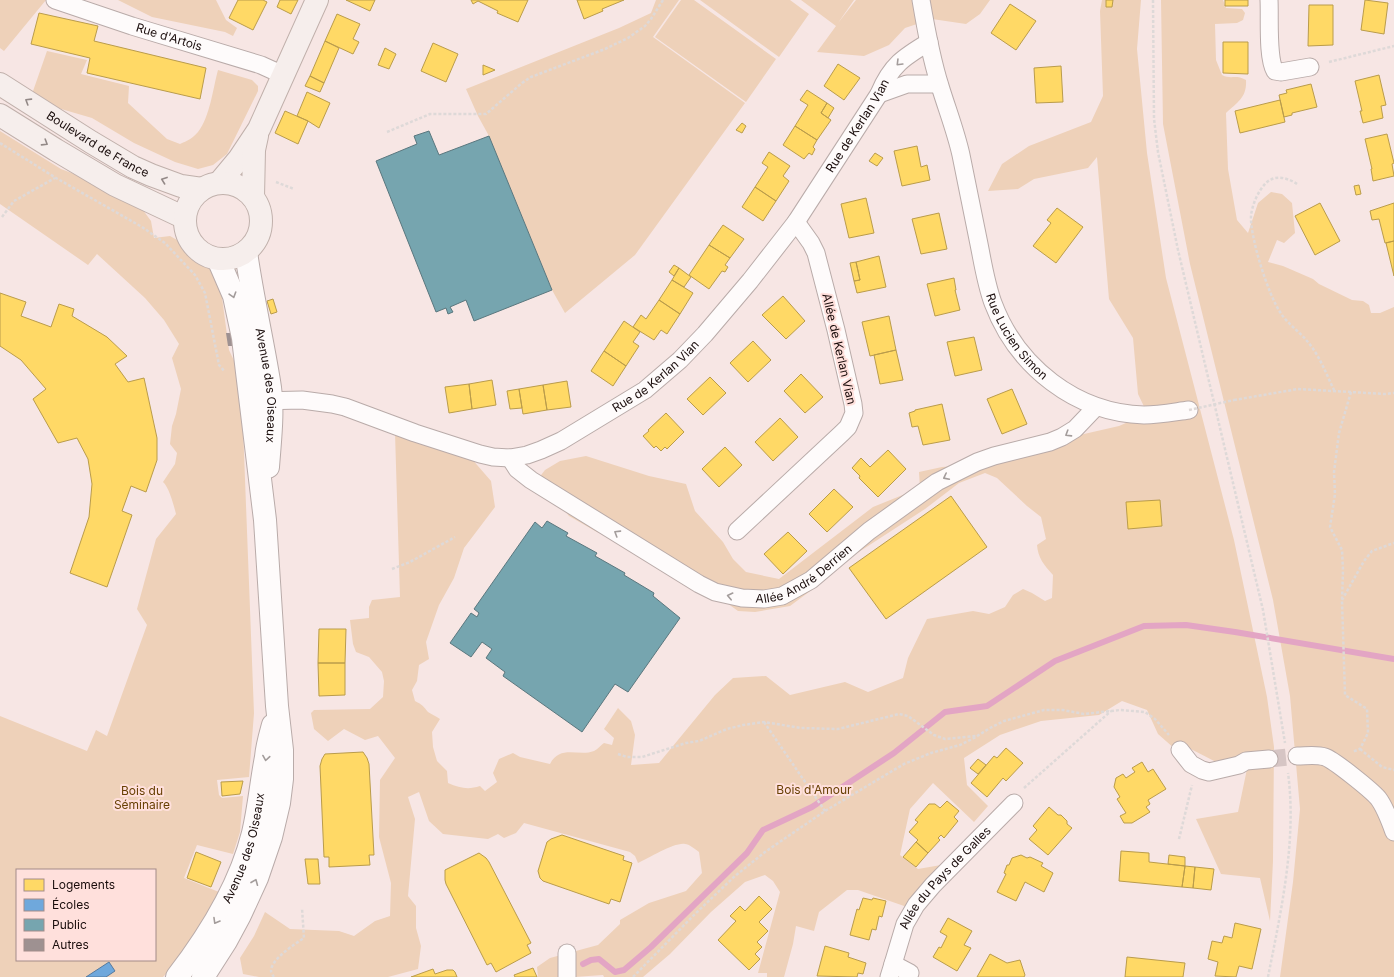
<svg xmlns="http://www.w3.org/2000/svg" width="1394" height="977" font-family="Inter,sans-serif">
	<rect width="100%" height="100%" fill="#f7e6e4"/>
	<path fill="#eed1b9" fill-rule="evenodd" d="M0,0H46L4,51L0,48Z
		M118,0H216L226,20L237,28L233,36L225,32L152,17Z
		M656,0H679L653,37L745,103L635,255L565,313L552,290L489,136L478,116L466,89L619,28L651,13Z
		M681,0H694L776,59L746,102L655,37Z
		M700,0H790L809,14L779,57Z
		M801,0H854L838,23L856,0H990L980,14L966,24L932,19L905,28L889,45L864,56L817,52L836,26Z
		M1102,0H1141L1137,49L1147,153L1166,278L1234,540L1267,697L1274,747L1273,861L1270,921L1260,878L1221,874L1196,819L1238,812L1247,769L1258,753L1251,752L1237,759L1218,763L1185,746L1175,749L1158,734L1147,710L1122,701L1099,715L1041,721L1000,735L964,758L967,785L988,806L974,822L933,783L910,809L900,855L918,869L941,865L907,907L858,890H847L819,912L814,931L796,926L793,944L784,977H767V973H758L780,892L773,881L765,875L745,882L711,912L670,954L643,977H604L603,975L574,977H538L537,967L550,958L598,945L620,924V920L649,903L686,891L702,873L699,852C695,849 689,844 685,844C675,842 649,858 638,863L635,856L630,852L524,823L516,833L504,838L498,834L488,839L443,834L429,821L419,792L408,797L415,819L408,896L416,906V928L421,946L418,969L388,977H259L243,974L240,958L254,936L265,912L290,929L339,931L354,936L375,921L390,916L391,883L379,837L380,780L395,758L378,736L365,740L344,729L328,741L314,729L311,713L314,710L370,709L383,697L384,681L382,672L369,657L356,652L353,644L350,620L369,618V607L372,600L400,597L395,433L471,458L491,481L495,507L464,548L454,578L439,605L426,642L429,659L419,665L417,681L412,690L415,701C423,705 423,706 428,712C431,714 436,716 440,719L432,732L433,747L437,761L447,771L448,783C460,788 468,790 480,786L485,791L497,782L493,773L499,759L513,753L520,757L550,764C560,744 579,757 594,751C598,749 601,745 604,743L612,745L614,738L604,729L618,708L631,721L635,735L631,765L659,763L715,695L733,678L766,676L790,695L845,682L868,692L903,678L908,658L927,619L973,611L989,614L1005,607L1013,595L1023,589L1032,593L1045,601L1052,598L1053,575C1044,565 1038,558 1037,545L1046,539L1041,517L1027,506L997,478L985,473L959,483L925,509L848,559L817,586L790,606L755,612L738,611L720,598L625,542L597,532L569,516L538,479L545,470L560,461L586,456L649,476L686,484L695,511L723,542L733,559L746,572L779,579L873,507L920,488L919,472L942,467L956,466L992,452L1084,434L1119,426L1135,419H1150L1138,394L1133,338L1109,299L1097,157L1088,168L1034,179L1018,189L988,191L1002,164L1029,146L1091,122L1103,96L1100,11Z
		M1161,0H1223L1226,8L1242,9L1245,13L1243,20L1237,23L1215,24L1216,60L1222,75C1232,80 1235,74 1246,80C1247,97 1238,102 1226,113L1228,169L1237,220L1248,233L1258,203L1271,192L1282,194L1292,203L1295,233L1284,243L1277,240L1268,262L1283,266L1313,279L1319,284L1352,300L1363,301L1369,305L1371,313H1380L1394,307V977H1280L1293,882L1300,809L1290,696L1273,600L1190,264L1163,124Z
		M47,51L87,60L81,74L129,86L128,103L167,139L180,144C187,141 193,138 198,132C210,117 213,88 218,70L252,80L258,86V91L227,154L213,165L198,169L175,162L134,143L92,118L44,104L32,94Z
		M0,131L61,169L95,182L140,206L151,221L154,238L170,236L188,246L200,259L214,268L221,290L229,350L237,367L243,427L254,713L249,777L217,780L219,795L222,798L243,796L240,832L233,854L197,845L184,878L219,892L212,914L185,954L163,977H0V716L87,751L96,730L107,736L147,625L137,609L156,539L176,514C174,506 169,487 163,482L175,464L177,453L170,444L172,426L176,414L181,389L172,358L179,344L164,320L145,298L97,254L88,265L0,204ZM17,870H155V960H17Z"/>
	<path fill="#ffd966" stroke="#ba9c4b" d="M238,0H263L267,2L253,30L229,18Z
		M280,0H298L291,14L277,7Z
		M346,0H375L370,11Z
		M471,0H528L518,22L497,13L498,11L478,1L473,4Z
		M577,0H624L602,9L603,11L584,19Z
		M1106,0H1113L1112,7H1106Z
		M1225,0H1248V6H1225Z
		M1365,0L1388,3L1384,34L1361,30Z
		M1010,4L1036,21L1016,50L991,33Z
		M1309,5H1333V45L1308,46Z
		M39,13L98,26L94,41L206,68L200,99L87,73L90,58L31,44Z
		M337,14L360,24L353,39L359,42L353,54L325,41Z
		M325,41L339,48L324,83L310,76Z
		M1223,42H1248V74L1223,73Z
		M433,43L458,54L446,82L421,71Z
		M385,48L396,54L389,69L378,65Z
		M838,64L860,78L844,100L824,86Z
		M483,65L495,70L483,75Z
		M1061,66L1063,102L1036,103L1034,68Z
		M1379,75L1386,105L1381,106L1383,118L1363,123L1360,111H1362L1355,81Z
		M310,76L324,83L320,92L305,86Z
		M1311,84L1317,107L1292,113V115L1284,117L1279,95L1287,93L1286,90Z
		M807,90L827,103L821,113L831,120L817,140L795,126L808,105L800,100Z
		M307,92L330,103L319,128L308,121L297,116Z
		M1280,100L1285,122L1240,133L1235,111Z
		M827,103L834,108L828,118L821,113Z
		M285,111L308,121L298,144L275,133Z
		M742,123L746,126L742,133L736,130Z
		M795,126L817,140L813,147L815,149L812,155L809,153L804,159L783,145Z
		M1387,134L1394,163L1392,164L1394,176L1373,181L1371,169H1372L1365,139Z
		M917,146L921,167L927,165L930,180L902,186L894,151Z
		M769,152L790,166L783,176L789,181L776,201L755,187L768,167L762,163Z
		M875,153L883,158L877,166L869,161Z
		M1359,185L1361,194L1356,195L1354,186Z
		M755,187L776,201L763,221L742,207Z
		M866,198L874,233L849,238L841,204Z
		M1320,203L1340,241L1315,255L1295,216Z
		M1394,203V241L1385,243L1379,219L1372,220L1370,211Z
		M1057,208L1083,227L1056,263L1033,246L1051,223L1047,220Z
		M939,213L947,249L921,254L912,219Z
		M723,225L744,239L730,258L709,245Z
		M1394,241V276L1386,243Z
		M709,245L730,258L725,265L728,267L725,272L722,271L709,289L689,275Z
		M879,256L886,287L857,293L854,281L860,280L856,262Z
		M856,262L860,280L854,281L850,263Z
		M674,265L679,268L674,276L669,272Z
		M679,268L691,277L684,287L672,280Z
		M954,278L956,290H955L960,310L935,316L927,284Z
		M672,280L693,293L680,314L659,300Z
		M0,293L26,302L21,316L51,327L59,304L74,309L72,316L107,337L127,356L115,364L128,382L144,378L157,438V460L146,492L131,486L122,511L132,515L107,587L70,573L89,517L92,484L88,459L77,438L58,443L33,399L46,389L21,360L0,346Z
		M783,296L805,321L786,339L762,315Z
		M273,299L277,312L271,314L267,301Z
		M659,300L680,314L667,334L661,330L654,340L633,327L641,315L646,319Z
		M889,316L896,350L870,356L862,322Z
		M624,321L640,332L633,342L639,346L626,366L604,351Z
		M974,337L982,370L955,376L947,342Z
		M753,341L771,360L748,382L730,363Z
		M896,350L903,380L880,384L874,355Z
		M604,351L626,366L613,386L591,371Z
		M801,374L823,397L805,413L784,391Z
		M710,377L726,393L703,415L687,399Z
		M492,380L496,405L472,409L469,384Z
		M567,381L571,407L547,410L543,385Z
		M469,384L472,409L449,413L445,387Z
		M543,385L547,410L523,414L519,389Z
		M519,389L522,408L510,409L507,391Z
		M1012,389L1027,424L1002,434L987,399Z
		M942,404L950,440L923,445L918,426L912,427L909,413L915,411V410Z
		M666,413L684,432L667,449L665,447L661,451L656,446L654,448L643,436L649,431L648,430Z
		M780,418L798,437L773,461L755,442Z
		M725,447L742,465L719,487L702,469Z
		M888,450L906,469L878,497L859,478L860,476L852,468L861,458L870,467Z
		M834,489L853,507L827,532L809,514Z
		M951,496L987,547L886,619L849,568Z
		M1160,500L1162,526L1128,529L1126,502Z
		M788,532L807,551L783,574L764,554Z
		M319,629H346L345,663H318Z
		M318,663H345V695L319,696Z
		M1006,748L1023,763L1006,781L1003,778L987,797L971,783L994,756L997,758Z
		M363,752L367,758L369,764L374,855H369L370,865L329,867V857H324L320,766L322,759L325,754Z
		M978,759L986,765L978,774L970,768Z
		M1142,762L1148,772L1153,769L1166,789L1148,800L1150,804L1146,807L1150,812L1132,823H1124L1120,816L1126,813L1117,799L1120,797L1114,787L1116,778L1123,774L1126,778L1135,772L1132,768Z
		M243,781L240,794L222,796L221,782Z
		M947,801L959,811L954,817L958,821L944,838L941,835L938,838L940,840L928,853L916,842L918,840L909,832L918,822L915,820L929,804H935L940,808Z
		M1049,807L1058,815H1061L1067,821V824L1072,828L1048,855L1029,839L1037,830L1033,826Z
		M562,835L624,856L623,860L632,863L620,902L611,899L609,904L543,881L540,878L538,871L547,842L551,839Z
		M916,842L928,853L916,867L903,857Z
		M1121,851L1149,853V862L1185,866L1182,887L1119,881Z
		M196,852L221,862L211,887L187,878Z
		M479,853L486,858L489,862L531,943L527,945L531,953L496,972L491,963L487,965L446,884L445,880V870Z
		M1021,855L1027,858L1030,857L1043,863L1041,866L1053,873L1044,892L1025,882L1016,901L997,892L1006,874L1004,873L1007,865H1009L1012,858Z
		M1169,855L1185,857V866L1168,864Z
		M305,859H318L320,884H308Z
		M1185,866L1195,867L1193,888L1182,887Z
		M1195,867L1214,869L1211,890L1193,888Z
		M759,896L772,909L759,922L768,931L757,942L762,947L755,954L760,959L749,970L718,940L736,921L730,916L740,906L745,911Z
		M863,898L872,900L873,898L886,901L882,917L879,916L876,930L872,929L869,940L850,935L857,909L859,910Z
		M948,918L972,931L964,945L971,948L957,971L933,957L939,947L941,948L947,936L940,932Z
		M1235,923L1261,929L1252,969L1239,966L1236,977L1215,976L1218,962L1208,959L1212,941L1222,943L1224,936L1232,938Z
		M825,946L849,953L848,957L866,963L863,974L858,973L857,977L817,976Z
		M990,954L1007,963L1020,960L1025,975L1024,977H977Z
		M1127,957L1185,963L1183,977H1125Z
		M533,968L537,977H515L514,975Z
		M433,969L435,974L447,970H453L455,972L457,977H411Z"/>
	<path fill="#6fa8dc" stroke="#567a9e" d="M109,962L115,971L106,977H86Z"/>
	<path fill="#76a5af" stroke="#5a777e" d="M429,131L439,155L489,136L552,290L474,321L466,300L450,307L453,312L448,314L446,308L436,312L376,161L417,144L414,136Z
		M547,521L568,533L566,536L597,553L595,556L625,573L624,575L654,593L653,596L680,618L628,692L615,684L582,732L503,676L505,672L486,658L492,649L482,642L471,657L450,643L471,613L477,617L479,613L474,609L535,522L542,528Z"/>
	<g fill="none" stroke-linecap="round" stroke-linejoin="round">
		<path stroke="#e3a5c4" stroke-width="6" d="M583,964L591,960L599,959L615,972L624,970L651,947L747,853L763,830L812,807L894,753L945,712L987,706L1055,661L1144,626L1186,625L1235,632L1394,659"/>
	</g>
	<path fill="#9e9191" d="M226,333H232L234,346H228Z"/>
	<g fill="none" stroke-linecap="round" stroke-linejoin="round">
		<path stroke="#d6c5c4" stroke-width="17" stroke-dasharray="17 8" stroke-linecap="butt" d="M1269,759L1297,756"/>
		<g stroke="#b9aba9" stroke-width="19">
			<g id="minor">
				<path id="s1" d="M55,0L132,26L261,65L283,75"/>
				<path id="s2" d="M921,0C926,29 931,58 940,86C947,109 956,132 961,155C967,185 973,214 979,244C983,264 986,284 993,303C1017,367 1076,413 1144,415C1159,415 1174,412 1189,410"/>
				<path d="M1269,0C1270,17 1267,58 1275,71L1281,72L1310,67"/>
				<path d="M879,94L907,84H939"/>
				<path id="s3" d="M259,401L302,400L332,404L345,407L415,433L480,454L493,457L510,458L527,455L541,450L561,441L645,390L680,360L705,334L750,281L796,222L879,94C891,65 904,57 929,42"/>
				<path id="s4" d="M510,458L517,469L531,480L699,584L715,592L742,598L764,599L782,596L811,580L869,531L937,482L977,462L994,456L1050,442L1062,437L1075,429L1096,407"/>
				<path d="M737,531L842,433L848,427L854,413L853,404L836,330L816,253L811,243L796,222"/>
				<path d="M1180,750L1191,764L1202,770L1209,772L1239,765L1246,761L1269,759"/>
				<path d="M1297,756C1306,756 1316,754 1325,757C1334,760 1371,790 1378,798C1385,807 1390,821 1394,832"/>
				<path id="s5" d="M893,964L905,924L916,905L933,885L1014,803"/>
				<path d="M567,977V953"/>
				<path d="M889,977L893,964L910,973"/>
			</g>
		</g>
		<g stroke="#b9aba9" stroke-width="24">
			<g id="secondary">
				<path id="s6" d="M246,252C252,295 262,338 269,381C274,409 270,439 268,467"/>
				<path id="s7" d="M177,977C210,934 240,886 253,833C259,808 261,783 266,757C267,746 270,736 273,725"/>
				<path d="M203,977L226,941L240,915L257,878L271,837L279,803L282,779V750L277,706L265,520L247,372L243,338L234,296L218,259"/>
			</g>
		</g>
		<g stroke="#c0b0ab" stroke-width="24">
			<g id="primary">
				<path id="s8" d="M0,84L91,142L133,167L151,175L181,186L202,189"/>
				<path d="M0,115L56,150L115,185L185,218"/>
				<path d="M219,183L239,159L259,129L317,0"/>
				<circle cx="223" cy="221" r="38"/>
				<path d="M253,197L254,150L257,136"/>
			</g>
		</g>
		<path stroke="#ded9d8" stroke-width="2.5" stroke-dasharray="3 2" stroke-linecap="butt" d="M1153,0L1154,119L1158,152L1178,250L1263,610L1285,743
			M1329,62L1394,46
			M387,132L430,114H486L522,83L531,77L605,49L628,38L645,26L651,19L663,0
			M0,143L56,178L142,227L165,243L195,275L205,293L219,365L225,372
			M276,182L294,189
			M1297,184C1288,178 1275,174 1266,183C1258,191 1252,205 1251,216C1250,237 1268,294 1280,312C1288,325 1302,333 1311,346C1321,359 1327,376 1335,392
			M2,217L14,201L55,178
			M1351,392L1339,433L1334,472L1335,494L1330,527L1342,550L1343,570L1342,601L1345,695L1367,709L1368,733L1360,749L1352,752
			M1234,400L1298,389L1385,394L1394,393
			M392,569L410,562L455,537
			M1342,600L1364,561L1372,551L1394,543
			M764,722L825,811
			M1360,749L1382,767L1394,770
			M618,754L627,757H642L686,743L699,741L727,729L743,725L764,722L801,728L838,729L899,714L908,716L934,735L945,739L976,736
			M1024,788L1111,711
			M1179,839L1192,785
			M274,977C273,976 271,972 271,971C271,959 295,944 304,938L302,908
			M633,977L696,913L735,876L765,852L825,811L904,764L931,753L960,745L974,738L990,728L1004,721L1044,710H1063L1084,714L1120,710L1145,712L1155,719L1169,735
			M1268,977C1281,911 1297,840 1288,773"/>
		<use href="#minor" stroke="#fefbfb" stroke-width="17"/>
		<use href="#secondary" stroke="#fefbfb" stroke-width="22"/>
		<use href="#primary" stroke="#f6eeec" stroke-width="22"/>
		<path stroke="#ded9d8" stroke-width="2.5" stroke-dasharray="3 2" stroke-linecap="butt" d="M1189,410L1234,400"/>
	</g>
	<defs><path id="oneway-chevron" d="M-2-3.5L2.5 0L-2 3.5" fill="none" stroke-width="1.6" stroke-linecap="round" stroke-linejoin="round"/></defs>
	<g stroke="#a39c9b">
		<use href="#oneway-chevron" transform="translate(899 63) rotate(135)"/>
		<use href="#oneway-chevron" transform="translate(233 295) rotate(73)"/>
		<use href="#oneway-chevron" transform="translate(1068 434) rotate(148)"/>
		<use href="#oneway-chevron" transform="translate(946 477) rotate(153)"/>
		<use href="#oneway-chevron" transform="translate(617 533) rotate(-148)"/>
		<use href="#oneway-chevron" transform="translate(730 596) rotate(-167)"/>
		<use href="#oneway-chevron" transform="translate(266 758) rotate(99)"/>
		<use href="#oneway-chevron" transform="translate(255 882) rotate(-68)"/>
		<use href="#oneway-chevron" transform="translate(216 921) rotate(120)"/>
	</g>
	<g stroke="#938987">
		<use href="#oneway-chevron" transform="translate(28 101) rotate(-148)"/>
		<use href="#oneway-chevron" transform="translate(45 143) rotate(32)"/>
		<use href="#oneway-chevron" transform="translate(164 180) rotate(-160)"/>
	</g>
	<g text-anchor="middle" stroke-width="4" stroke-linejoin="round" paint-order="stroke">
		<g font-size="12" fill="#1a0d0c" stroke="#ffe0dc">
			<text dy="4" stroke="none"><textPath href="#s1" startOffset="120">Rue d'Artois</textPath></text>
			<text dy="4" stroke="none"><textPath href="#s3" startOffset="753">Rue de Kerlan Vian</textPath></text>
			<text dy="4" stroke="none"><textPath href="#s8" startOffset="115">Boulevard de France</textPath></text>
			<text dy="4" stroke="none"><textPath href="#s2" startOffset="353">Rue Lucien Simon</textPath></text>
			<text transform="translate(839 349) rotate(77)" y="4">Allée de Kerlan Vian</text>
			<text dy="4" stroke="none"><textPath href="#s3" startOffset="429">Rue de Kerlan Vian</textPath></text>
			<text dy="4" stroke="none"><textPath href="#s6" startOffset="135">Avenue des Oiseaux</textPath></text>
			<text dy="4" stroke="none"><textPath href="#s4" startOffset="343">Allée André Derrien</textPath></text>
			<text dy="4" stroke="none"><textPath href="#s7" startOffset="147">Avenue des Oiseaux</textPath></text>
			<text dy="4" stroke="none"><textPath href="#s5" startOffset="103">Allée du Pays de Galles</textPath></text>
		</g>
		<g font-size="12" fill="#684004" stroke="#ffe0dc">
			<text x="814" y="794">Bois d'Amour</text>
			<text x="142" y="795">Bois du<tspan x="142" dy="14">Séminaire</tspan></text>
		</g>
	</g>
	<rect x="16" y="869" width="140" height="92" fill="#ffe0dc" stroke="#a38c89"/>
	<rect x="24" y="879" width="20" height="12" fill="#ffd966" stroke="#a38c89"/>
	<text x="52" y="889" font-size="12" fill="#1a0d0c">Logements</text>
	<rect x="24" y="899" width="20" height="12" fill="#6fa8dc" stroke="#a38c89"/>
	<text x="52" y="909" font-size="12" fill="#1a0d0c">Écoles</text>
	<rect x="24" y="919" width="20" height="12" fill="#76a5af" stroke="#a38c89"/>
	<text x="52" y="929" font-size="12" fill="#1a0d0c">Public</text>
	<rect x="24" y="939" width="20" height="12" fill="#9e9191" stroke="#a38c89"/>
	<text x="52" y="949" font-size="12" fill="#1a0d0c">Autres</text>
</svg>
